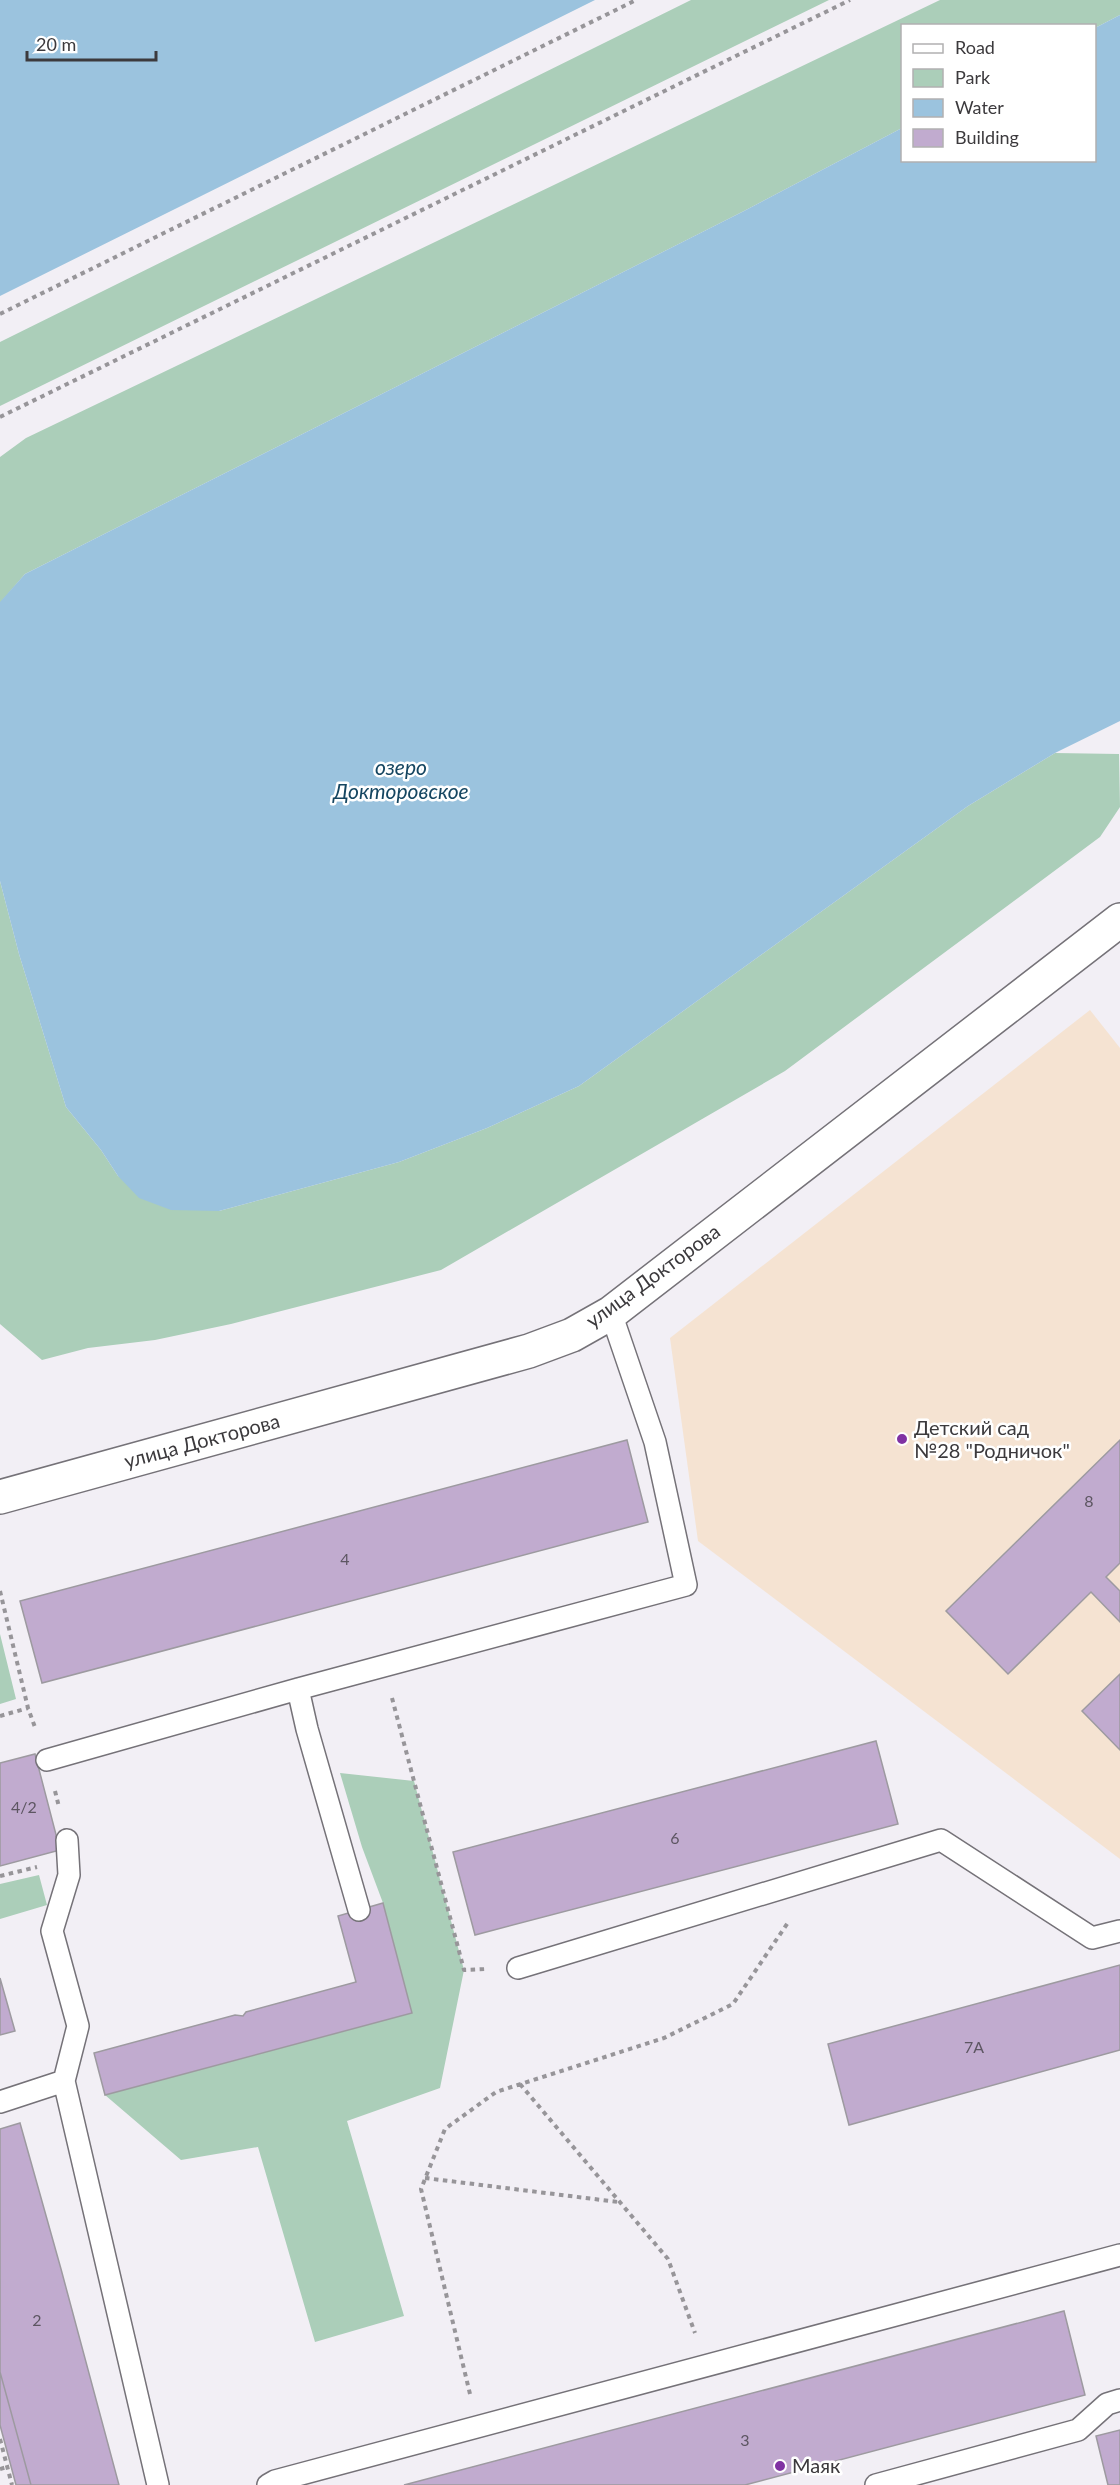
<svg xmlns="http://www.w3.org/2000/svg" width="1120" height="2485" font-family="Lato,sans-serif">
	<rect width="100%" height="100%" fill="#f2eff5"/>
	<path fill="#f5e3d2" d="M1090,1010L1120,1048V1859L698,1541L670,1338Z"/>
	<path fill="#abceb9" d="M691,0H829L0,406V342Z
		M940,0H1120V15L1095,28L1094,26H902V128L744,211L25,574L0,603V457L26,438Z
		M1055,753L1119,754L1120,807L1100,837L785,1071L441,1270L231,1324L155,1340L88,1348L42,1360L0,1324V881L19,954L66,1107L101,1150L118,1176L219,1211L399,1162L487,1128L579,1086L968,806Z
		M0,1634L16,1699L0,1704Z
		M340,1773L414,1781L464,1970L440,2088L347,2121L404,2316L315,2342L258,2147L181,2160L105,2095L412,2013L383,1903L362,1847Z
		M39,1875L47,1905L0,1919V1884Z"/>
	<path fill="#9bc3de" d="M0,0H595L0,296Z
		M1120,15V721L1055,753L968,806L579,1086L487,1128L399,1162L219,1211L171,1210L139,1198L118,1176L101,1150L66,1107L19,954L0,881V602L25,574L744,211L902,128V160H1094L1095,28Z"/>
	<path fill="#c1abcf" stroke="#9d9aa0" stroke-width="1.5" d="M627,1440L648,1522L42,1683L20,1601Z
		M1120,1440V1563L1106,1577L1120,1591V1622L1091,1592L1008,1674L946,1611Z
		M1120,1674V1750L1082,1711Z
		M876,1741L898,1824L475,1935L453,1852Z
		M35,1754L60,1850L0,1866V1763Z
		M383,1903L412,2013L105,2095L94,2053L235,2015L243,2016L246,2012L356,1982L338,1916Z
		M1120,1965V2050L849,2125L828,2044Z
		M0,1978L15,2031L0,2035Z
		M20,2123L61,2269L119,2485H31L0,2372V2129Z
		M1064,2311L1085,2395L745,2485H404Z
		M0,2372L31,2485H16L0,2425Z
		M1120,2430V2485H1108L1096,2436Z"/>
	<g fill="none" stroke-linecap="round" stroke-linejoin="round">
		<g stroke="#757278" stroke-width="24">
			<path id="service" d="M298,1689L307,1729L359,1910
				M47,1760L298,1689L686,1585L655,1442L611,1313
				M518,1968L941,1840L1092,1938L1120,1931
				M64,2081L78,2026L52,1931L69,1875L67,1840
				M0,2102L64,2081L158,2485
				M268,2485L275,2481L1120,2255
				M876,2485L1078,2430L1107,2404L1120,2400"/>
		</g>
		<g stroke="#757278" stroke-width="36">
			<path id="minor" d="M0,1497L529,1351L572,1335L611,1313L1120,920"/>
		</g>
		<path stroke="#979599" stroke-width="4" stroke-dasharray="4.5 4.5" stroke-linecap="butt" d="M0,314L636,0
			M0,417L850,0
			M0,1591L28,1708L36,1730
			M392,1698L464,1970L487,1969
			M0,1716L28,1708
			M55,1791L59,1807
			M0,1876L37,1867
			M520,2084L668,2259L695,2333
			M425,2178L618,2202
			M470,2394L421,2189L445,2129L496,2092L664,2038L733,2004L789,1921
			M0,2439L12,2485
			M0,2469L7,2467"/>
		<use href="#service" stroke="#fff" stroke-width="21"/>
		<use href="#minor" stroke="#fff" stroke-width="33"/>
	</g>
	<g fill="#8032a3" stroke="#fff" stroke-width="2">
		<circle cx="902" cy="1439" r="6"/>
		<circle cx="780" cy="2466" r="6"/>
	</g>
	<g text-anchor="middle" stroke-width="5" stroke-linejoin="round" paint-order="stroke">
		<g font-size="16" fill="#5d5662">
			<text x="1089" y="1507">8</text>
			<text x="345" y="1565">4</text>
			<text x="24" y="1813">4/2</text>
			<text x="675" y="1844">6</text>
			<text x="974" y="2053">7А</text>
			<text x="37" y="2326">2</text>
			<text x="745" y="2446">3</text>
		</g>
		<g font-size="20" fill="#3c3a3d" stroke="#fff">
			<text transform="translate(653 1276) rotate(-36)" y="7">улица Докторова</text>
			<text transform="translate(202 1441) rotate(-15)" y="7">улица Докторова</text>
		</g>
		<g font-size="20" fill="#3c3a3d" stroke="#fff" text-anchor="start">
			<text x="914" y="1435">Детский сад<tspan x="914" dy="23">№28 "Родничок"</tspan></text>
			<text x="792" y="2473">Маяк</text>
		</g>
		<g font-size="21" font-style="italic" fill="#154661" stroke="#fff">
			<text x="401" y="775">озеро<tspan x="401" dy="24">Докторовское</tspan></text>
		</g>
	</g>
	<rect x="901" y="24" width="195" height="138" fill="#ffffff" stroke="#b1b0b1" stroke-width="1.5"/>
	<rect x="913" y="44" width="30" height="9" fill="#ffffff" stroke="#b1b0b1" stroke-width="1.5"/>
	<text x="955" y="54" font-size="18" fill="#3c3a3d">Road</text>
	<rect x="913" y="69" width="30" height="18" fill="#abceb9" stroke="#b1b0b1" stroke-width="1.5"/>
	<text x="955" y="84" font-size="18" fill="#3c3a3d">Park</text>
	<rect x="913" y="99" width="30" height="18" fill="#9bc3de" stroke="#b1b0b1" stroke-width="1.5"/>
	<text x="955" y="114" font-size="18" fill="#3c3a3d">Water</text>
	<rect x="913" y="129" width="30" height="18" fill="#c1abcf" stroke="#b1b0b1" stroke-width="1.5"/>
	<text x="955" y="144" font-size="18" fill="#3c3a3d">Building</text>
	<path d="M27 51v9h129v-9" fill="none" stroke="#3c3a3d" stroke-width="3"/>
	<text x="36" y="51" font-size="18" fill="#3c3a3d" stroke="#ffffff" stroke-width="4.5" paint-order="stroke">20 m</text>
</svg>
